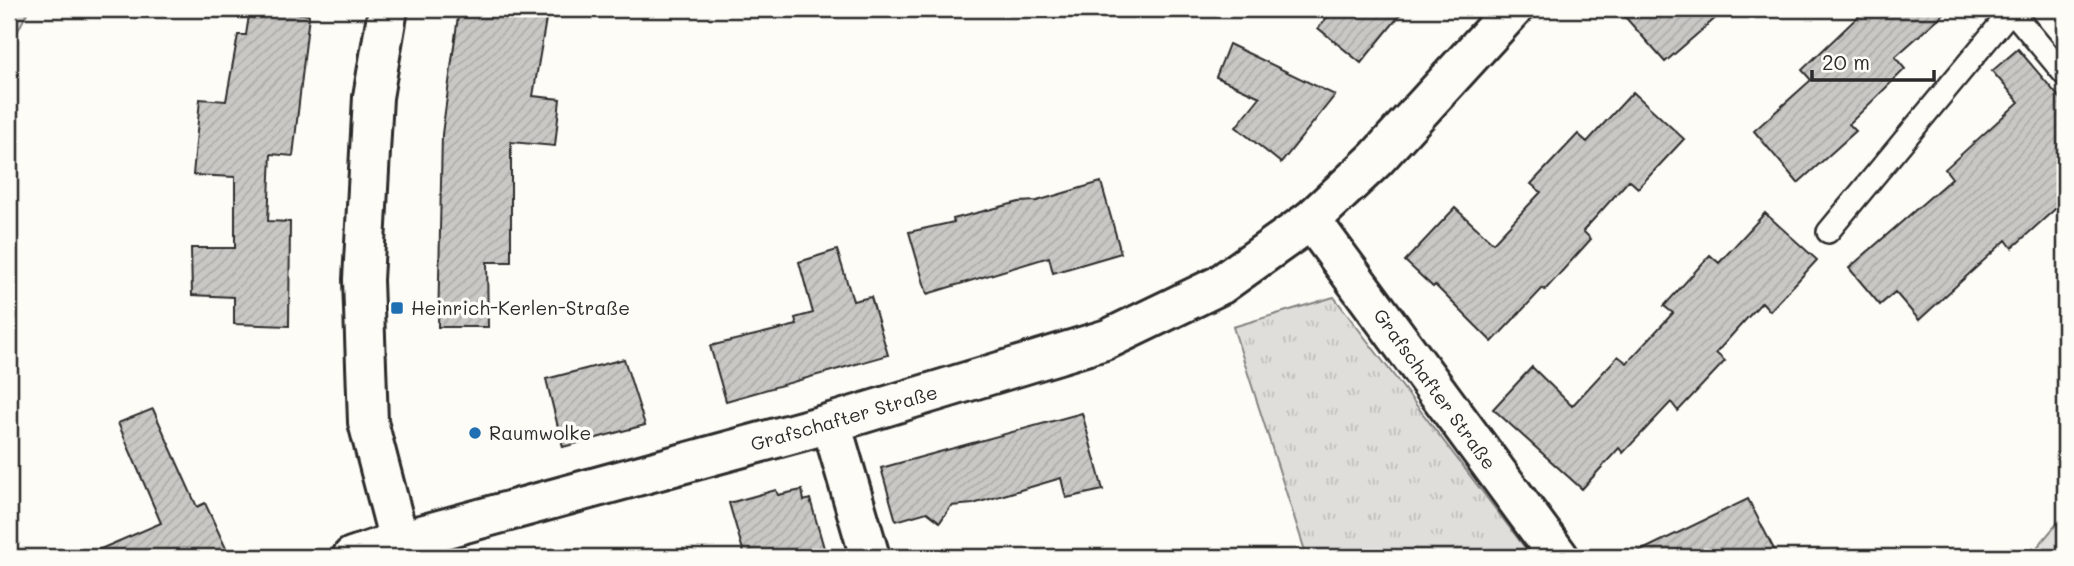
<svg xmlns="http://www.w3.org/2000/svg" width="2074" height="566" font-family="Mali,sans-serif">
	<defs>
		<pattern id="grass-tufts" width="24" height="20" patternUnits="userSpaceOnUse" patternTransform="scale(1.75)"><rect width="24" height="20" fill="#dfdeda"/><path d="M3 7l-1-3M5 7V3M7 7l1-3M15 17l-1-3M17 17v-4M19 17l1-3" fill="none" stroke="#c0bfbb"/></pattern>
		<pattern id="forest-firs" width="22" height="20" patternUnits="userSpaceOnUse" patternTransform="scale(1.75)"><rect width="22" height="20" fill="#dfdeda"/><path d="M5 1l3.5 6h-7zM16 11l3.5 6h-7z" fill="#c0bfbb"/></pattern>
		<pattern id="building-hatch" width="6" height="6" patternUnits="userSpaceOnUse" patternTransform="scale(1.75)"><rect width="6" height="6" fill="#c9c8c4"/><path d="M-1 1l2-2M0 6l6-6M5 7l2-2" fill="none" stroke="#adaca9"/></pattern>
	</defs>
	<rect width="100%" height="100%" fill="#fdfcf7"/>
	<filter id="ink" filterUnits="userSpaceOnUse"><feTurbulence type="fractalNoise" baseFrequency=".0143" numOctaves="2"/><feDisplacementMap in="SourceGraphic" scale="14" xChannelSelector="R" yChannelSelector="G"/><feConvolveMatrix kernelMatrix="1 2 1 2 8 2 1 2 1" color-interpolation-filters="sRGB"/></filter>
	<g filter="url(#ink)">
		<path fill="url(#grass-tufts)" stroke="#858482" stroke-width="2" d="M1334,297L1532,557H1307L1233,327Z
			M2065,514V557H2029Z"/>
		<path fill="url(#forest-firs)" stroke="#858482" stroke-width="2" d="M9,9H29L9,48Z"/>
		<path fill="url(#building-hatch)" stroke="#2b2b2b" stroke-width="2" d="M250,9H270L309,15L293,156L271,154L268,221L290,222L289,326L234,324V297L192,295L191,248H235V177L193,175L200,99L226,101L238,35H246Z
			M459,9H529L547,13L533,96L560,99L555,146L511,142V262H487L488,327H438L442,134Z
			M1334,9H1405L1361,63L1318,28Z
			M1618,9H1726L1665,62Z
			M1866,9H1949L1895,57L1905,69L1849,124L1856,131L1798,183L1754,131L1811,80L1802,70Z
			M1229,44L1335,95L1281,163L1236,127L1260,97L1216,77Z
			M2018,49L2065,104V200L2012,248L2006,240L1919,320L1895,292L1880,305L1849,268L1952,178L1945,169L2019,102L1992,71Z
			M1633,92L1684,139L1638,188L1629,180L1583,231L1591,239L1545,290L1543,288L1492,342L1435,285L1433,287L1405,261L1455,208L1493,243L1541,192L1531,184L1578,134L1587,142Z
			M1101,182L1121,253L1053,273L1049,257L927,294L909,232L954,222L953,219L1019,202L1037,201Z
			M1765,213L1817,260L1770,311L1762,302L1739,327L1716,353L1725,361L1678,411L1671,402L1623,453L1619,448L1582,489L1493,409L1532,367L1572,406L1618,356L1627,363L1673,313L1664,306L1710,255L1719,263Z
			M837,250L853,301L871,297L888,355L726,401L710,346L797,325L795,318L813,313L799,262Z
			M624,359L645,425L563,447L546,379Z
			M153,409L197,507L205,503L230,557H82L161,523L118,423Z
			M1082,413L1103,490L1066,498L1061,478L973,504L951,506L940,522L927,512L896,521L881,468Z
			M776,490L778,495L802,490L804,501L810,499L824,548L819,549L821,557H745L729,503Z
			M1748,499L1778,557H1628Z"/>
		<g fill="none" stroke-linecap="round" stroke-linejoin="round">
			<g stroke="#2b2b2b" stroke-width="26">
				<path id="service" d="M2010,9L2065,75
					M1828,232L2012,10"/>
			</g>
			<g stroke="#2b2b2b" stroke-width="44">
				<path id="minor" d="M388,9L373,97L363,280L368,422L399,541
					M1311,220L1559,557
					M831,423L870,557"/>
			</g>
			<g stroke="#2b2b2b" stroke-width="44">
				<path id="secondary" d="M352,557L399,541L831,423L1108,339L1220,285L1311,220L1376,159L1513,9"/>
			</g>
			<use href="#service" stroke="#fdfcf7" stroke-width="21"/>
			<use href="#minor" stroke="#fdfcf7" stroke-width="38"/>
			<use href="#secondary" stroke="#fdfcf7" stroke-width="38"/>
		</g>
	</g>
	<g fill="#1f6fb2" stroke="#fdfcf7" stroke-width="2.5">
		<rect x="390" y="301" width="14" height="14" rx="3.5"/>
		<circle cx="475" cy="433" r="7"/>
	</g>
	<g text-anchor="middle" stroke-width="7" stroke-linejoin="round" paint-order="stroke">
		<g font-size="19" fill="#2b2b2b" stroke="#fdfcf7" text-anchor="start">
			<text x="411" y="315">Heinrich-Kerlen-Straße</text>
			<text x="489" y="440">Raumwolke</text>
		</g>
		<g font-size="19" fill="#2b2b2b" stroke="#fdfcf7">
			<text transform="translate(1435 389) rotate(54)" y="7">Grafschafter Straße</text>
			<text transform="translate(844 418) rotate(-16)" y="7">Grafschafter Straße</text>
		</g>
	</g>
	<rect width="2074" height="566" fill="none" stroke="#fdfcf7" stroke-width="35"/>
	<rect x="18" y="18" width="2039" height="531" fill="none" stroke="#2b2b2b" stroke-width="2.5" filter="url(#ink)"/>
	<path d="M1812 70v10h122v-10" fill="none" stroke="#2b2b2b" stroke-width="3.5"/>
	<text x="1822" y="70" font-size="21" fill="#2b2b2b" stroke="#fdfcf7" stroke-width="5" paint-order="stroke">20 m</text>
</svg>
